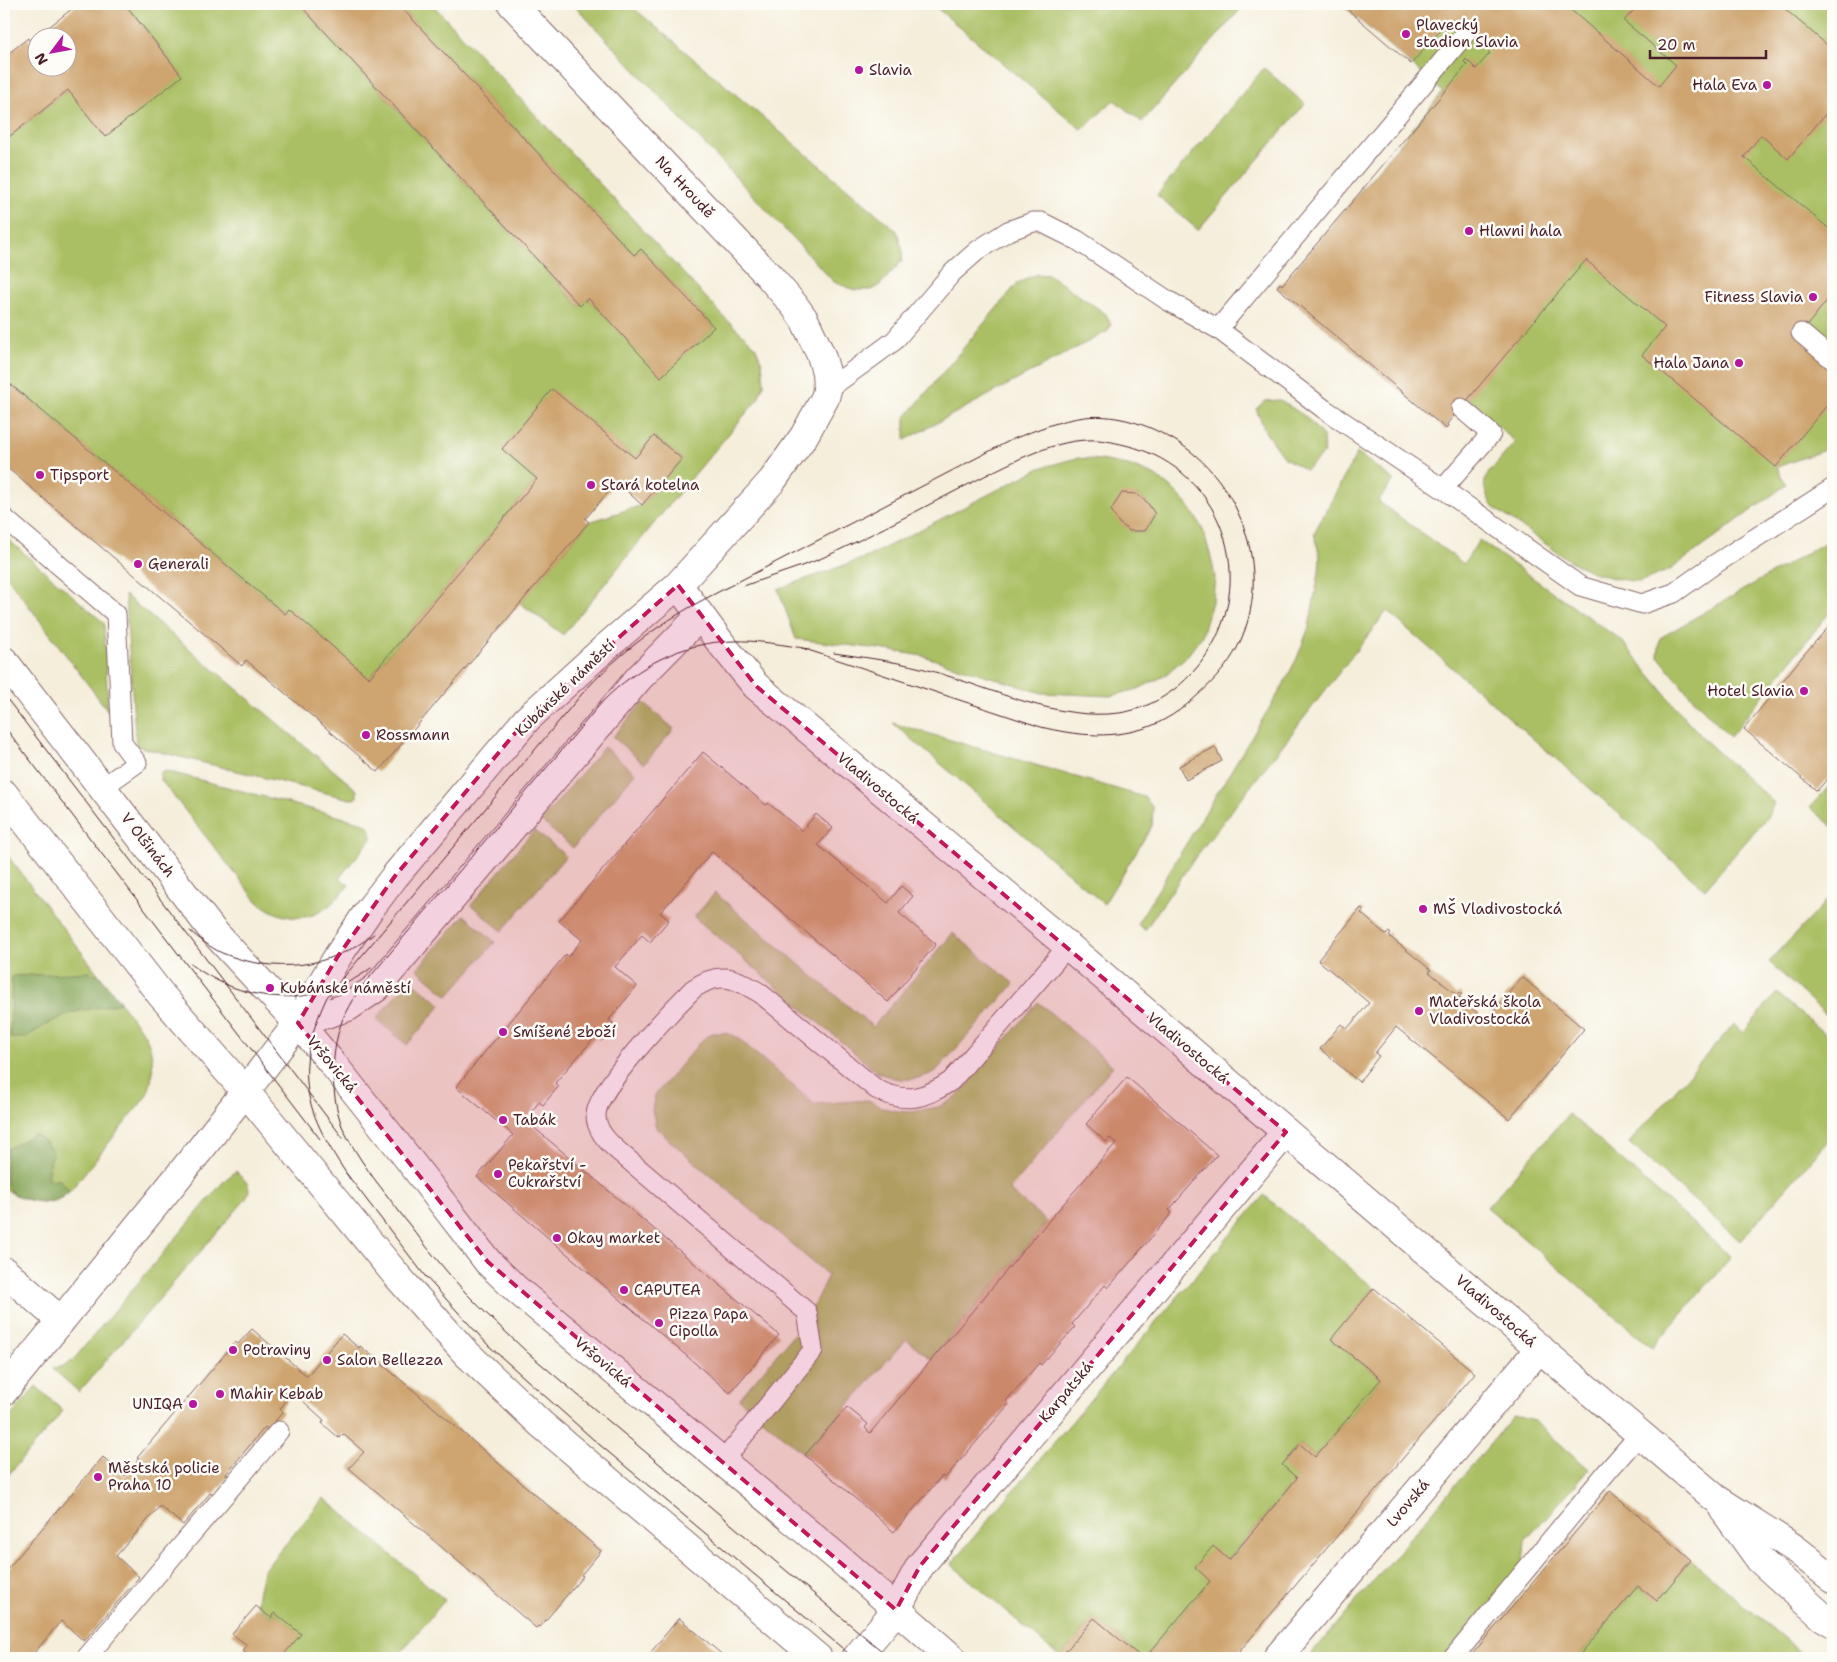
<svg xmlns="http://www.w3.org/2000/svg" width="1837" height="1662" font-family="'Shantell Sans',sans-serif">
	<rect width="100%" height="100%" fill="#fdfcf7"/>
	<filter id="ink" filterUnits="userSpaceOnUse"><feTurbulence type="fractalNoise" baseFrequency=".02" numOctaves="2"/><feDisplacementMap in="SourceGraphic" scale="10" xChannelSelector="R" yChannelSelector="G"/><feConvolveMatrix kernelMatrix="1 2 1 2 8 2 1 2 1" color-interpolation-filters="sRGB"/></filter>
	<filter id="wash" filterUnits="userSpaceOnUse"><feTurbulence type="fractalNoise" baseFrequency=".0096" numOctaves="4" result="noise"/><feDisplacementMap in="SourceGraphic" scale="20" xChannelSelector="R" yChannelSelector="G"/><feGaussianBlur stdDeviation="1.12" result="paint"/><feColorMatrix in="noise" values="0 0 0 0 0 0 0 0 0 0 0 0 0 0 0 0 0 1.4 0 .05"/><feComposite in="paint" operator="in"/></filter>
	<g filter="url(#wash)">
		<rect width="100%" height="100%" fill="#f5eedb"/>
		<path fill="#aabf64" stroke="#7a6f48" fill-rule="evenodd" d="M125,4H299L579,306L588,298L661,376L714,327L641,249L634,255L398,4H432L725,318L755,346L762,363L764,384L758,399L674,499L563,635L520,603L589,522L642,505L682,459L654,436L635,458L552,390L502,449L537,479L369,678L289,610L285,614L4,379V141L68,90L182,76Z
			M573,4H629L897,231L903,252L901,262L878,287L870,290H854L834,282Z
			M932,4H1245L1142,122L1114,100L1082,130Z
			M1341,4H1833V447L1777,467L1786,485L1670,570L1639,582L1613,578L1592,572L1570,561L1493,507C1487,496 1481,487 1487,475L1515,442L1468,399L1447,424L1448,426L1446,429L1277,287L1280,283L1282,285L1443,92Z
			M1264,68L1305,104L1198,230L1157,195Z
			M1038,274L1049,275L1106,314L1111,325L1108,331L905,440V418L1016,285L1027,278Z
			M1280,400L1306,417L1323,436L1324,453L1306,470L1283,457L1266,433L1256,409L1265,401Z
			M1357,453L1394,480L1378,501L1464,564L1479,540L1622,641L1684,717L1705,740L1774,803L1768,816L1705,889L1387,611L1191,863L1145,930L1137,924L1281,689L1297,658L1309,627L1319,573L1320,557L1314,533Z
			M1077,458L1100,460L1128,465L1154,475L1173,489L1189,506L1203,530L1211,557L1215,577L1213,598L1202,636L1188,655L1164,676L1138,689L1111,696L1042,693L923,656L880,649L796,639L778,589L867,557L1040,468ZM1136,494L1147,502L1155,514L1145,531H1130Z
			M4,536L104,623L108,711L4,573Z
			M1833,538V608L1730,737L1688,693L1658,656L1660,638Z
			M125,595L357,790V797L354,799H350L136,746Z
			M643,702L674,729L644,764L613,737Z
			M893,723L1144,797L1153,808L1152,826L1104,904Z
			M604,747L635,773L573,848L541,821Z
			M166,771L364,823C370,827 373,832 371,839L339,878L349,885C341,894 333,904 323,910C301,924 275,917 257,901L160,779V773Z
			M1833,782V827L1810,807Z
			M534,830L566,856L502,931L471,905Z
			M4,851L145,1035C155,1052 155,1081 145,1098L70,1191C46,1209 29,1202 4,1189Z
			M715,893L873,1027L953,933L1014,984L936,1071C917,1082 898,1082 877,1072L694,917Z
			M1826,901L1833,907V1021L1769,962Z
			M464,915L495,942L448,996L417,969Z
			M410,979L441,1005L407,1045L376,1019Z
			M1777,993L1833,1041V1135L1740,1241L1629,1143L1734,1024L1743,1033Z
			M1038,1002L1113,1066L1009,1190L1047,1222L931,1359L906,1339L805,1455L739,1399L807,1319L828,1275L670,1141L656,1127L652,1110L655,1095L701,1041L712,1033H727L738,1038L814,1104L868,1100L883,1108L897,1111L911,1112L938,1107L956,1098Z
			M1569,1114L1731,1257L1652,1348L1487,1207Z
			M236,1171C246,1182 254,1186 245,1200L79,1392L52,1368L61,1367L73,1360L224,1181Z
			M1264,1195L1374,1288L1331,1339L1381,1379L1315,1457L1300,1444L1282,1464L1297,1478L1145,1658H1142L1094,1618L1060,1657L953,1566L952,1563Z
			M36,1386L63,1411L4,1480V1443L8,1437L6,1422Z
			M1514,1416L1534,1421L1589,1469L1525,1541L1523,1566L1447,1658H1308Z
			M324,1498L445,1600L396,1658H280L300,1634L275,1613L271,1618L256,1604L263,1571Z
			M1691,1560L1807,1658H1577L1638,1586L1657,1600Z"/>
		<path fill="#87a65a" stroke="#686242" d="M89,972L99,975L121,1003L74,1012L51,1022L24,1038H10L12,976Z
			M34,1134L42,1139L53,1151L47,1177L51,1180H60L70,1191C66,1194 62,1198 57,1200C46,1205 10,1200 7,1185C5,1174 7,1160 7,1149Z"/>
		<g id="blocks">
			<path fill="#cea46f" fill-rule="evenodd" d="M78,4H125L182,76L105,137L68,90L4,141V57L28,38L30,42ZM38,38H68V68H38Z
				M299,4H398L634,255L641,249L714,327L661,377L588,298L580,306Z
				M1341,4H1564L1659,86L1676,65L1624,21L1639,4H1779L1833,50V105L1788,159L1761,135L1744,157L1833,232V293L1801,333L1833,370V398L1776,467L1642,355L1665,327L1586,260L1447,424L1448,426L1446,429L1277,287L1280,283L1282,285L1467,65L1464,62L1466,59L1476,69L1490,53L1450,19L1411,64Z
				M4,379L285,614L289,609L369,678L537,479L502,449L552,389L635,458L654,436L682,459L642,505L617,482L585,519L589,522L378,772L246,660L242,666L4,465Z
				M1122,493L1136,494L1147,502L1155,514L1145,531H1130L1119,523L1111,510Z
				M1833,622V772L1817,791L1744,729L1806,652Z
				M1215,747L1222,761L1186,780L1179,766Z
				M703,752L766,805L768,803L802,831L816,814L833,828L818,845L888,903L901,886L913,896L899,913L936,944L888,1002L712,852L660,913L669,920L650,942L642,935L615,967L637,986L609,1020L613,1023L599,1040L595,1037L555,1083L559,1086L543,1105L539,1102L525,1120L779,1335L730,1393L477,1177L513,1135L456,1087L566,954L568,957L582,940L559,921Z
				M1361,908L1364,910L1361,913L1386,935L1389,932L1391,934L1389,936L1431,970L1429,972L1457,995L1459,992L1462,994L1459,997L1486,1020L1522,977L1584,1029L1509,1119L1396,1027L1375,1053L1379,1056L1359,1082L1320,1049L1341,1024L1347,1029L1369,1003L1318,960Z
				M1127,1077L1217,1155L1169,1210L1172,1213L1108,1288L1105,1285L1072,1324L1075,1327L1041,1365L1039,1363L1006,1401L1009,1404L945,1478L942,1476L894,1532L805,1455L847,1407L868,1424L865,1428L870,1433L1027,1246L1116,1143L1110,1138L1106,1142L1086,1124Z
				M1374,1288L1475,1373L1234,1658H1145L1210,1581L1195,1567L1213,1546L1229,1560L1297,1478L1282,1465L1300,1444L1315,1457L1381,1379L1331,1339Z
				M252,1329L307,1376L342,1334L359,1348L360,1346L413,1390L601,1551L581,1575L583,1576L540,1627L538,1626L536,1628L349,1468L364,1452L343,1434L339,1438L322,1423L324,1420L293,1392L280,1409L283,1412L268,1429L265,1427L226,1474L229,1476L213,1495L211,1492L183,1525L160,1506L116,1556L139,1577L84,1641L61,1621L30,1658H4V1573L103,1457L125,1476L139,1459L137,1458L235,1342L238,1344Z
				M1610,1491L1691,1560L1657,1601L1638,1586L1577,1658H1469Z
				M256,1606L271,1618L275,1613L301,1634L281,1658H252L243,1651L247,1645L232,1634Z
				M679,1618L726,1658H646Z
				M1094,1618L1142,1658H1060Z"/>
		</g>
	</g>
	<g filter="url(#ink)">
		<use href="#blocks" fill-opacity="0" stroke="#866769" stroke-width="1"/>
		<g fill="none" stroke-linecap="round" stroke-linejoin="round">
			<g stroke="#866769" stroke-width="21">
				<path id="lane" d="M1218,329L1466,33
					M1801,333L1833,360
					M827,390L894,341L952,273L978,250L1008,231L1033,222H1041L1077,240L1167,300L1218,329L1324,409L1443,489L1580,586L1642,604L1674,593L1712,566L1833,488
					M1443,489L1491,434L1461,408
					M4,518L116,614L122,743L137,763L103,787
					M723,1461L813,1350L807,1312L617,1150C607,1141 596,1130 596,1115C596,1089 672,1010 693,989C720,970 735,978 760,993L876,1089C905,1104 925,1099 951,1081L1068,946
					M86,1658L279,1431
					M1453,1658L1606,1473L1640,1434"/>
			</g>
			<g stroke="#866769" stroke-width="30">
				<path id="street" d="M678,585L720,642L756,686L1068,946L1715,1498L1794,1548L1833,1579
					M298,1023L348,1007L376,988L639,678L700,616
					M4,1271L61,1321
					M4,1391L203,1146L298,1023L338,956L369,910L395,876L527,719L605,648L678,585L772,481L804,436L825,398L827,390L826,372L821,355L804,319L794,305L769,276L512,4
					M1723,1509L1760,1560L1823,1617L1833,1623
					M856,1658L896,1610L920,1566L1286,1132
					M1277,1658L1540,1348"/>
			</g>
			<g stroke="#866769" stroke-width="30">
				<path id="secondary" d="M4,661L213,931L298,1023L333,1064L396,1143L488,1262L517,1290L843,1562L952,1658
					M4,794L162,996L245,1091L398,1277L465,1352L541,1424L818,1658"/>
			</g>
			<use href="#lane" stroke="#fff" stroke-width="19"/>
			<use href="#street" stroke="#fff" stroke-width="28"/>
			<use href="#secondary" stroke="#fff" stroke-width="28"/>
			<path stroke="#4a1f2b" stroke-width="1" d="M744,586C773,575 803,567 831,554C878,532 924,507 971,483C1004,466 1050,441 1087,440C1100,439 1112,442 1125,445C1229,469 1264,594 1193,672C1174,693 1148,709 1119,713C1058,721 993,689 935,672C903,662 868,658 834,653
				M4,695L343,1138
				M4,726L320,1139
				M190,931C200,939 211,948 222,953C274,974 330,969 374,934
				M191,964C244,1005 317,1009 371,968
				M369,1172C400,1212 430,1254 465,1292C485,1313 507,1333 528,1353L890,1658
				M346,1173L425,1276L489,1346L594,1440L854,1658
				M372,1176C361,1160 350,1144 342,1126C329,1091 330,1039 349,1006C353,998 359,991 364,984L603,701C638,666 682,642 733,641C758,640 784,645 809,649
				M350,1179C305,1112 291,1074 327,997L581,695C617,655 653,628 699,602L1013,439C1036,430 1060,420 1085,417C1112,414 1141,422 1165,435C1239,472 1277,572 1237,648C1228,665 1214,681 1199,694C1183,709 1163,723 1142,729C1108,739 1074,735 1041,727L802,648"/>
		</g>
	</g>
	<path fill="#c2185b" fill-opacity="0.2" stroke="#c2185b" stroke-width="4" stroke-dasharray="10 6" stroke-linejoin="round" d="M678,585L756,686L1286,1132L920,1566L896,1610L488,1262L298,1023L338,956L395,876L527,719Z"/>
	<g fill="#b5179e" stroke="#fdfcf7" stroke-width="2">
		<circle cx="1406" cy="34" r="5"/>
		<circle cx="859" cy="70" r="5"/>
		<circle cx="1767" cy="85" r="5"/>
		<circle cx="1469" cy="231" r="5"/>
		<circle cx="1813" cy="297" r="5"/>
		<circle cx="1739" cy="363" r="5"/>
		<circle cx="40" cy="475" r="5"/>
		<circle cx="591" cy="485" r="5"/>
		<circle cx="138" cy="564" r="5"/>
		<circle cx="1804" cy="691" r="5"/>
		<circle cx="366" cy="735" r="5"/>
		<circle cx="1423" cy="909" r="5"/>
		<circle cx="270" cy="988" r="5"/>
		<circle cx="1419" cy="1011" r="5"/>
		<circle cx="503" cy="1032" r="5"/>
		<circle cx="503" cy="1120" r="5"/>
		<circle cx="498" cy="1174" r="5"/>
		<circle cx="557" cy="1238" r="5"/>
		<circle cx="624" cy="1290" r="5"/>
		<circle cx="659" cy="1323" r="5"/>
		<circle cx="233" cy="1350" r="5"/>
		<circle cx="327" cy="1360" r="5"/>
		<circle cx="220" cy="1394" r="5"/>
		<circle cx="193" cy="1404" r="5"/>
		<circle cx="98" cy="1477" r="5"/>
	</g>
	<g text-anchor="middle" stroke-width="5" stroke-linejoin="round" paint-order="stroke">
		<g font-size="15" fill="#4a1f2b" stroke="#fdfcf7" text-anchor="start">
			<text x="1416" y="30">Plavecký<tspan x="1416" dy="17">stadion Slavia</tspan></text>
			<text x="869" y="75">Slavia</text>
			<text x="1757" y="90" text-anchor="end">Hala Eva</text>
			<text x="1479" y="236">Hlavni hala</text>
			<text x="1803" y="302" text-anchor="end">Fitness Slavia</text>
			<text x="1729" y="368" text-anchor="end">Hala Jana</text>
			<text x="50" y="480">Tipsport</text>
			<text x="601" y="490">Stará kotelna</text>
			<text x="148" y="569">Generali</text>
			<text x="1794" y="696" text-anchor="end">Hotel Slavia</text>
			<text x="376" y="740">Rossmann</text>
			<text x="1433" y="914">MŠ Vladivostocká</text>
			<text x="280" y="993">Kubánské náměstí</text>
			<text x="1429" y="1007">Mateřská škola<tspan x="1429" dy="17">Vladivostocká</tspan></text>
			<text x="513" y="1037">Smíšené zboží</text>
			<text x="513" y="1125">Tabák</text>
			<text x="508" y="1170">Pekařství -<tspan x="508" dy="17">Cukrařství</tspan></text>
			<text x="567" y="1243">Okay market</text>
			<text x="634" y="1295">CAPUTEA</text>
			<text x="669" y="1319">Pizza Papa<tspan x="669" dy="17">Cipolla</tspan></text>
			<text x="243" y="1355">Potraviny</text>
			<text x="337" y="1365">Salon Bellezza</text>
			<text x="230" y="1399">Mahir Kebab</text>
			<text x="183" y="1409" text-anchor="end">UNIQA</text>
			<text x="108" y="1473">Městská policie<tspan x="108" dy="17">Praha 10</tspan></text>
		</g>
		<g font-size="15" fill="#4a1f2b" stroke="#fdfcf7">
			<text transform="translate(685 187) rotate(47)" y="5">Na Hroudě</text>
			<text transform="translate(565 688) rotate(-44)" y="5">Kubánské náměstí</text>
			<text transform="translate(878 788) rotate(40)" y="5">Vladivostocká</text>
			<text transform="translate(148 845) rotate(52)" y="5">V Olšinách</text>
			<text transform="translate(1188 1048) rotate(40)" y="5">Vladivostocká</text>
			<text transform="translate(332 1064) rotate(50)" y="5">Vršovická</text>
			<text transform="translate(1496 1311) rotate(41)" y="5">Vladivostocká</text>
			<text transform="translate(603 1362) rotate(40)" y="5">Vršovická</text>
			<text transform="translate(1066 1392) rotate(-50)" y="5">Karpatská</text>
			<text transform="translate(1408 1503) rotate(-50)" y="5">Lvovská</text>
		</g>
	</g>
	<rect width="1837" height="1662" fill="none" stroke="#fdfcf7" stroke-width="20"/>
	<g transform="translate(52 52) rotate(238)"><circle r="24" fill="#fdfcf7" stroke="#b5a4a5"/>
	<path d="M0-4L9 19L0 12L-9 19Z" fill="#b5179e"/>
	<text y="-8" font-size="14" font-weight="bold" text-anchor="middle" fill="#4a1f2b">N</text>
	</g>
	<path d="M1650 50v8h116v-8" fill="none" stroke="#4a1f2b" stroke-width="2.5"/>
	<text x="1657" y="50" font-size="15" fill="#4a1f2b" stroke="#fdfcf7" stroke-width="4" paint-order="stroke">20 m</text>
</svg>
